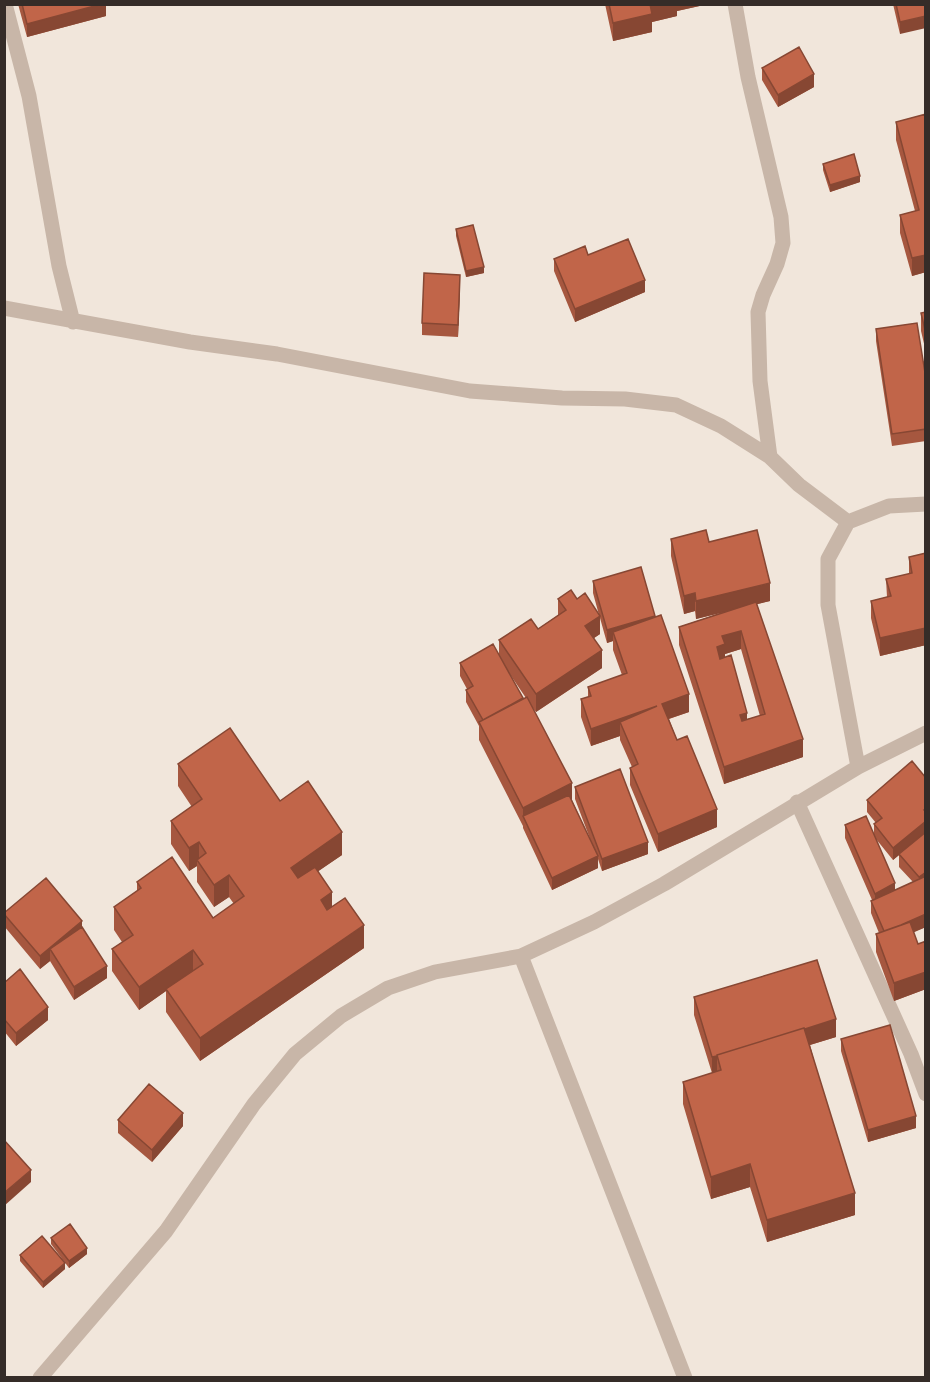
<svg xmlns="http://www.w3.org/2000/svg" width="930" height="1382" font-family="'Roboto Condensed',sans-serif">
	<rect width="100%" height="100%" fill="#f1e6db"/>
	<g fill="none" stroke-linecap="round" stroke-linejoin="round">
		<path stroke="#c8b6a8" stroke-width="15" d="M5,4L29,96L59,266L73,322
			M735,4L748,77L781,217L783,243L777,264L763,295L758,312L760,381L770,457
			M4,308L190,342L277,354L470,391L562,398L625,399L676,405L721,426L770,457L799,485L848,522
			M858,767L828,605V559L848,522L889,506L926,504
			M797,802L911,1054L926,1094
			M521,956L685,1378
			M40,1378L166,1231L254,1104L295,1054L341,1016L388,988L435,972L521,956L594,922L664,884L858,767L926,733"/>
	</g>
	<path fill="#a6573f" fill-rule="evenodd" d="M18,4H106V16L27,37Z
		M605,4H704V5L677,11V16L652,22V32L613,41Z
		M893,4H926L900,34Z
		M762,68L814,87L778,107L762,80Z
		M926,114V272L912,276L900,233V215L915,211L896,140V122Z
		M823,164L860,182L830,192L823,170Z
		M456,229L484,273L466,277L456,236Z
		M588,255L645,292L575,322L554,271V259Z
		M460,288L458,337L422,335V323Z
		M926,312V352L921,331V313Z
		M876,329L926,379V441L892,446L876,341Z
		M671,539L709,542L770,601L757,604L803,757L724,784L679,645V627L723,612L696,619L695,611L684,614L671,556ZM741,649L760,716L747,719L725,657V654Z
		M926,553V645L880,656L871,618V601L887,597L886,579L909,574V557Z
		M593,581L655,617L689,712L669,719L677,740L717,827L658,852L630,785V768L632,767L620,740V736L591,746L581,717V699L588,697V687L622,675L613,650V641L607,643L600,618V634L594,638L602,668L536,712L532,707L572,800L592,844L575,799V787L648,854L602,871L598,859V868L552,890L523,828V826L479,740V726L466,702V690L467,689L460,676V663L499,656V640L538,629L558,615V599H577L599,615L593,593ZM507,670L526,698L523,700Z
		M178,764L280,801L342,855L318,871L332,907L364,948L200,1061L166,1012V991L139,1010L112,971V949L122,942L114,930V907L137,891V882L213,918L234,904L229,897L214,907L197,882V866L189,871L171,844V821L192,807L178,786Z
		M926,778V927L913,932L918,944L926,941V989L894,1001L876,952V934L879,933L871,913V901L872,900L845,838V825L874,834V824L876,823L867,812V800ZM876,839L893,860L899,855V867L913,882L895,890Z
		M4,913L82,927L107,978L74,1000L50,961L40,969L4,926Z
		M4,983L48,1020L16,1046L4,1031Z
		M694,997L836,1037L810,1045L855,1215L767,1242L750,1187L711,1199L683,1104V1082L712,1073L694,1015Z
		M841,1039L916,1128L868,1142L841,1051Z
		M118,1120L183,1126L152,1162L118,1133Z
		M51,1238L87,1254L69,1268L51,1244Z
		M20,1255L65,1269L43,1288L20,1261Z"/>
	<path fill="#874733" d="M102,4H106V16L27,37V24Z
		M650,4H704V5L677,11V16L652,22V32L613,41V23Z
		M926,16V28L900,34V22Z
		M814,74V87L778,107V95Z
		M860,176V182L830,192V185Z
		M926,255V272L912,276V258Z
		M484,267V273L466,277V271Z
		M460,275V288L458,337V325Z
		M645,280V292L575,322V309Z
		M770,583V601L696,619V601Z
		M695,593V611L684,614V596Z
		M600,616V634L585,644V626Z
		M655,616V629L613,632V641L607,643V630Z
		M926,628V645L880,656V638Z
		M741,631V649L725,654V662L717,664V647L722,636Z
		M602,650V668L536,712V694Z
		M689,694V712L662,721V704Z
		M523,698V710L483,720Z
		M657,706L620,722V736L591,746V729Z
		M747,713V731L740,732V715Z
		M803,739V757L724,784V767Z
		M572,783V801L523,816V826V808Z
		M717,809V827L658,852V834Z
		M926,809V833L893,860V848Z
		M342,832V855L291,890V868Z
		M199,842V863L197,860V866L189,871V848Z
		M648,842V854L602,871V859Z
		M598,856V868L552,890V878Z
		M926,872V885L919,890V877Z
		M229,875V897L214,907V885Z
		M895,883V896L875,906V894Z
		M332,892V915L321,922V900Z
		M926,914V927L885,945V932Z
		M82,921V933L50,949V961L40,969V956Z
		M364,925V948L200,1061V1038Z
		M193,950V972L139,1010V987Z
		M107,966V978L74,1000V987Z
		M926,972V989L894,1001V983Z
		M48,1007V1020L16,1046V1033Z
		M836,1019V1037L721,1072L717,1056Z
		M717,1056V1074L712,1075V1057Z
		M183,1113V1126L152,1162V1150Z
		M916,1116V1128L868,1142V1130Z
		M750,1164V1187L711,1199V1177Z
		M31,1170V1182L4,1206V1193Z
		M855,1193V1215L767,1242V1220Z
		M87,1248V1254L69,1268V1261Z
		M65,1263V1269L43,1288V1282Z"/>
	<path fill="#c16549" stroke="#874733" stroke-width="1.5" fill-rule="evenodd" d="M22,4H102L27,24Z
		M609,4H650L652,14L613,23Z
		M896,4H926V16L900,22Z
		M799,47L814,74L778,95L762,68Z
		M926,114V255L912,258L900,215L919,210L896,122Z
		M854,154L860,176L830,185L823,164Z
		M473,225L484,267L466,271L456,229Z
		M628,239L645,280L575,309L554,259L585,246L588,255Z
		M424,273L460,275L458,325L422,323Z
		M926,312V334L921,313Z
		M917,323L926,379V429L892,434L876,329Z
		M706,530L709,542L757,530L770,583L696,601L695,593L684,596L671,539Z
		M926,553V628L880,638L871,601L891,596L886,579L912,573L909,557Z
		M641,567L655,616L607,630L593,581Z
		M571,590L577,599L585,593L600,616L585,626L602,650L536,694L499,640L531,619L538,629L566,610L558,599Z
		M756,602L803,739L724,767L679,627ZM741,631L765,714L742,721L740,715L747,713L731,655L720,659L717,647L725,644L722,636Z
		M661,615L689,694L662,704L677,740L687,736L717,809L658,834L630,768L638,764L620,722L657,706L591,729L581,699L591,696L588,687L627,673L613,632Z
		M493,644L523,698L483,720L466,690L473,686L460,663Z
		M527,697L572,783L523,808L479,722Z
		M230,728L280,801L308,781L342,832L291,868L298,878L315,867L332,892L321,900L327,910L345,898L364,925L200,1038L166,989L203,964L193,950L139,987L112,949L133,935L114,907L141,888L137,882L172,857L213,918L244,896L229,875L214,885L197,860L206,853L199,842L189,848L171,821L202,799L178,764Z
		M912,761L926,778V809L924,810L926,812V821L893,848L874,824L882,818L867,800Z
		M620,769L648,842L602,859L575,787Z
		M569,795L598,856L552,878L523,816Z
		M866,816L895,883L875,894L845,825Z
		M926,832V872L919,877L899,854Z
		M926,876V914L901,925L884,931L871,901Z
		M46,878L82,921L40,956L4,914V913Z
		M910,922L918,944L926,941V972L894,983L876,934Z
		M82,927L107,966L74,987L50,949Z
		M817,960L836,1019L805,1029L804,1028L717,1055V1056L712,1057L694,997Z
		M20,969L48,1007L16,1033L4,1019V983Z
		M890,1025L916,1116L868,1130L841,1039Z
		M804,1028L855,1193L767,1220L750,1164L711,1177L683,1082L721,1070L717,1055Z
		M149,1084L183,1113L152,1150L118,1120Z
		M4,1140L31,1170L4,1193Z
		M70,1224L87,1248L69,1261L51,1238Z
		M42,1236L65,1263L43,1282L20,1255Z"/>
	<rect width="930" height="1382" fill="none" stroke="#352c28" stroke-width="12"/>
</svg>
